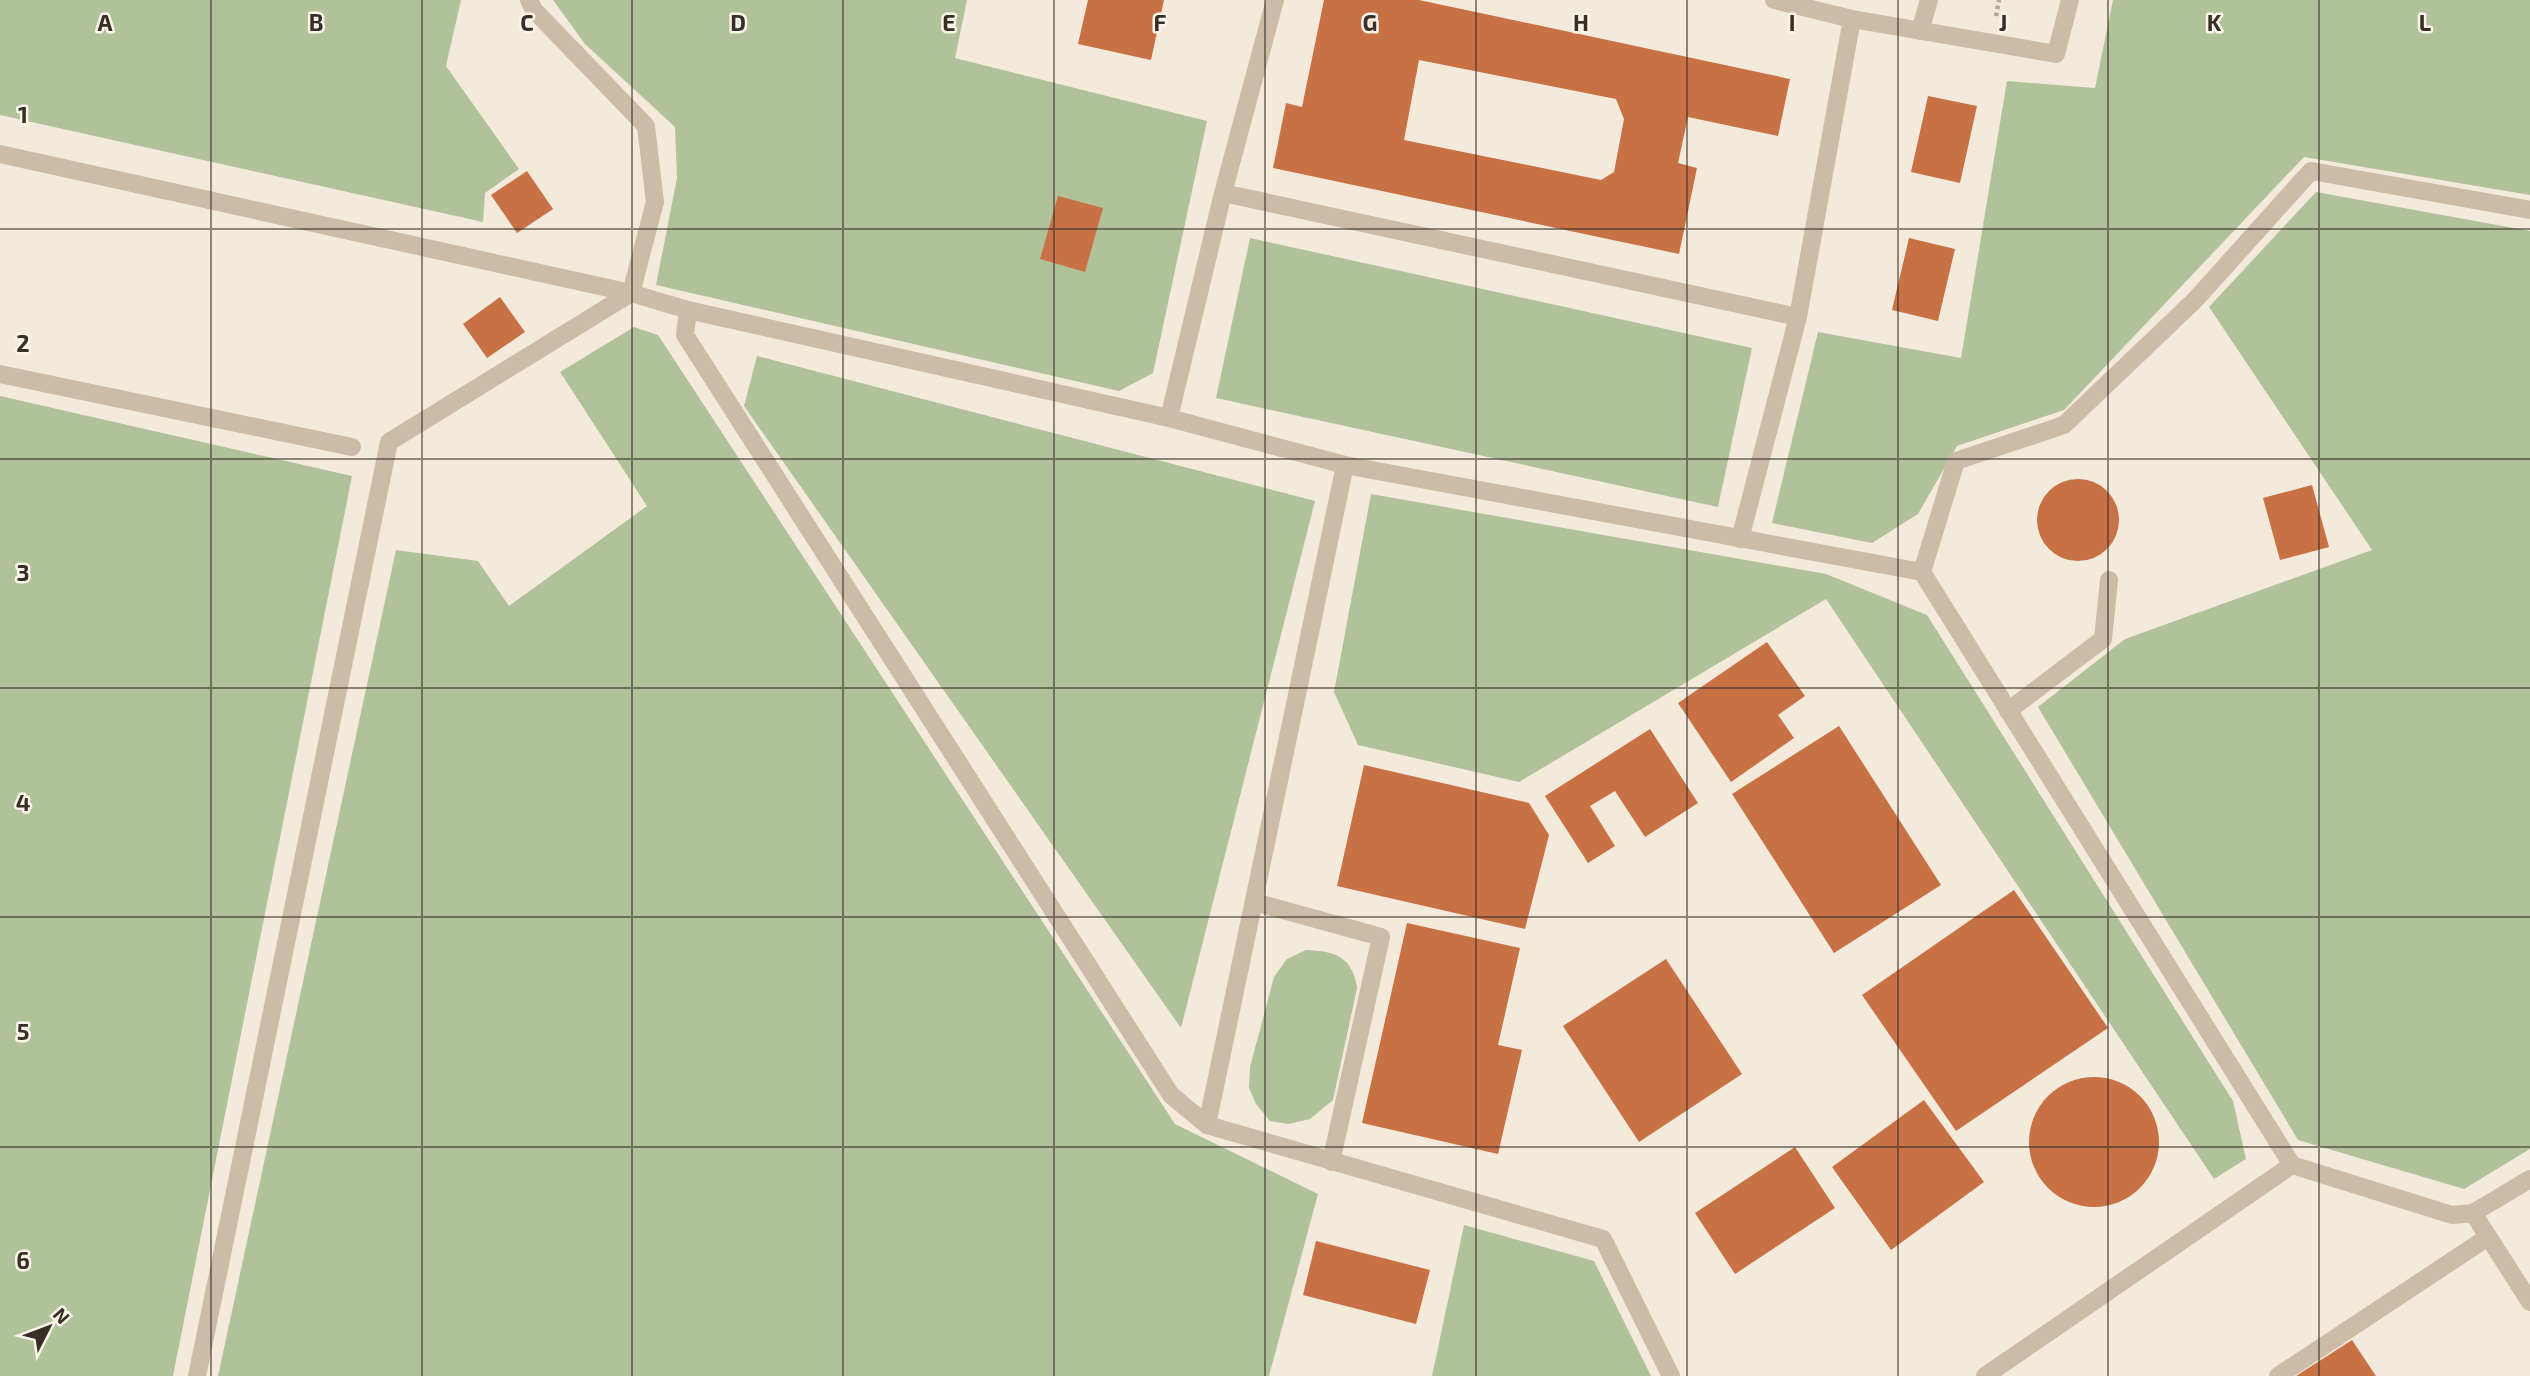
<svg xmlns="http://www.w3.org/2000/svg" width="2530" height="1376" font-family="'Exo 2',sans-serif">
	<rect width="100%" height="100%" fill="#f3eadc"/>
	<path fill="#b1c29b" d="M0,0H461L446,66L519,169L485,193L483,222L0,115Z
		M553,0H967L955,58L1207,121L1153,373L1119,391L656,285L677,178L675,127L585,44Z
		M2113,0H2530V195L2304,157L2064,410L1957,446L1918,514L1872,543L1772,523L1818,332L1961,358L2007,81L2095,88Z
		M2316,192L2530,231V1149L2464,1189L2298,1140L2038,707L2125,639L2372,550L2209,307Z
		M1250,238L1752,348L1718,507L1216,398Z
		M634,327L658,335L1175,1124L1318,1194L1269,1376H218L396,550L478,561L509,606L647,506L560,372Z
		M757,356L1315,501L1181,1028L744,406Z
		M0,396L352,476L173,1376H0Z
		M1371,494L1826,574L1927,615L2233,1101L2246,1159L2214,1179L1826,599L1519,782L1358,745L1334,692Z
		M1306,950C1335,951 1353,957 1357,988L1333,1100L1310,1119L1288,1124L1270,1121L1256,1104L1249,1088L1250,1067L1274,977L1287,959Z
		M1464,1225L1594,1261L1651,1376H1432Z"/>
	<path fill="#c87144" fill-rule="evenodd" d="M1088,0H1164L1151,60L1078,44Z
		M1324,0H1419L1790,79L1778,136L1688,117L1678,163L1697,168L1679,254L1273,168L1286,103L1302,107ZM1419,60L1616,99L1624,119L1614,172L1601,180L1404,140Z
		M1928,96L1977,106L1960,183L1911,172Z
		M527,171L553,209L517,233L491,195Z
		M1058,196L1103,208L1085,272L1040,259Z
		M1909,238L1955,249L1938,321L1892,310Z
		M500,297L525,332L487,358L463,324Z
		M2037 520a41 41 0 1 1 82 0a41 41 0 1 1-82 0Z
		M2312,485L2329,547L2280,560L2263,498Z
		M1767,642L1805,696L1778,715L1794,738L1731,782L1678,703Z
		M1839,726L1941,885L1834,953L1732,794Z
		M1650,729L1698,803L1645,837L1615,791L1590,806L1615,846L1588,863L1545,796Z
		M1364,765L1529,803L1549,835L1525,929L1337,886Z
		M2014,890L2108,1028L1956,1131L1862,995Z
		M1407,923L1520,948L1498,1045L1522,1050L1498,1154L1362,1123Z
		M1666,959L1742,1074L1639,1142L1563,1026Z
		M2029 1142a65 65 0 1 1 130 0a65 65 0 1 1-130 0Z
		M1924,1100L1984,1182L1891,1250L1832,1167Z
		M1795,1147L1835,1208L1735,1274L1695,1213Z
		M1316,1241L1430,1270L1416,1324L1303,1295Z
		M2352,1340L2376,1376H2296Z"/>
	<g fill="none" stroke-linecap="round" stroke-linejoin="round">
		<path stroke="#b7a592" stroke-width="4.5" stroke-dasharray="3.5 3.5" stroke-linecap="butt" d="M1996,16L1999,0"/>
		<path stroke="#cbbba7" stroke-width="18" d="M1852,19L2056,54L2070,0
			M1920,31L1929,0
			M0,154L631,293L688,310L1169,418L1345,465L1922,572L2292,1165L1985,1376
			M1223,193L1798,317L1852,19L1774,0
			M688,310L685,335L1171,1095L1207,1125L1603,1239L1671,1376
			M0,374L352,447
			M1169,418L1223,193L1275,0
			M1740,539L1798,317
			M1922,572L1956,461L2064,425L2195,300L2311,171L2530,210
			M2008,711L2103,639L2109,580
			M1254,902L1381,937L1331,1162
			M1207,1125L1345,465
			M2292,1165L2452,1215L2473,1213L2530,1179
			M2473,1213L2530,1302
			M197,1376L389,442L631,293L655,202L646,126L534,10L529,0
			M2278,1376L2488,1237"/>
	</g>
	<path fill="none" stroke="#372e28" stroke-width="2" stroke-opacity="0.55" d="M211,0V1376M422,0V1376M632,0V1376M843,0V1376M1054,0V1376M1265,0V1376M1476,0V1376M1687,0V1376M1898,0V1376M2108,0V1376M2319,0V1376M0,229H2530M0,459H2530M0,688H2530M0,917H2530M0,1147H2530"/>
	<g font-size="23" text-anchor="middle" font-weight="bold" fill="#372e28" stroke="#faf4e8" stroke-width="5" stroke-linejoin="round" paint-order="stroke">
		<text x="105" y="31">A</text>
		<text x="316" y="31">B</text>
		<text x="527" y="31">C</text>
		<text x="738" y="31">D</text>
		<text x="949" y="31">E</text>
		<text x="1160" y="31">F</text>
		<text x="1370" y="31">G</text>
		<text x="1581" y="31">H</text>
		<text x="1792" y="31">I</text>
		<text x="2003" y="31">J</text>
		<text x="2214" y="31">K</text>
		<text x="2425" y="31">L</text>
		<text x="23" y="123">1</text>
		<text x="23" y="352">2</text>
		<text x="23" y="581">3</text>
		<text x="23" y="811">4</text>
		<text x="23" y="1040">5</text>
		<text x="23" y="1269">6</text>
	</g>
	<g transform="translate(49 1327) rotate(48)" stroke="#faf4e8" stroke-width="5" paint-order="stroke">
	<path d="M0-5L12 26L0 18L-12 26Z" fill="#372e28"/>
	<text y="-10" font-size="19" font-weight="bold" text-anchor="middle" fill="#372e28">N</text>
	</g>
</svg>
